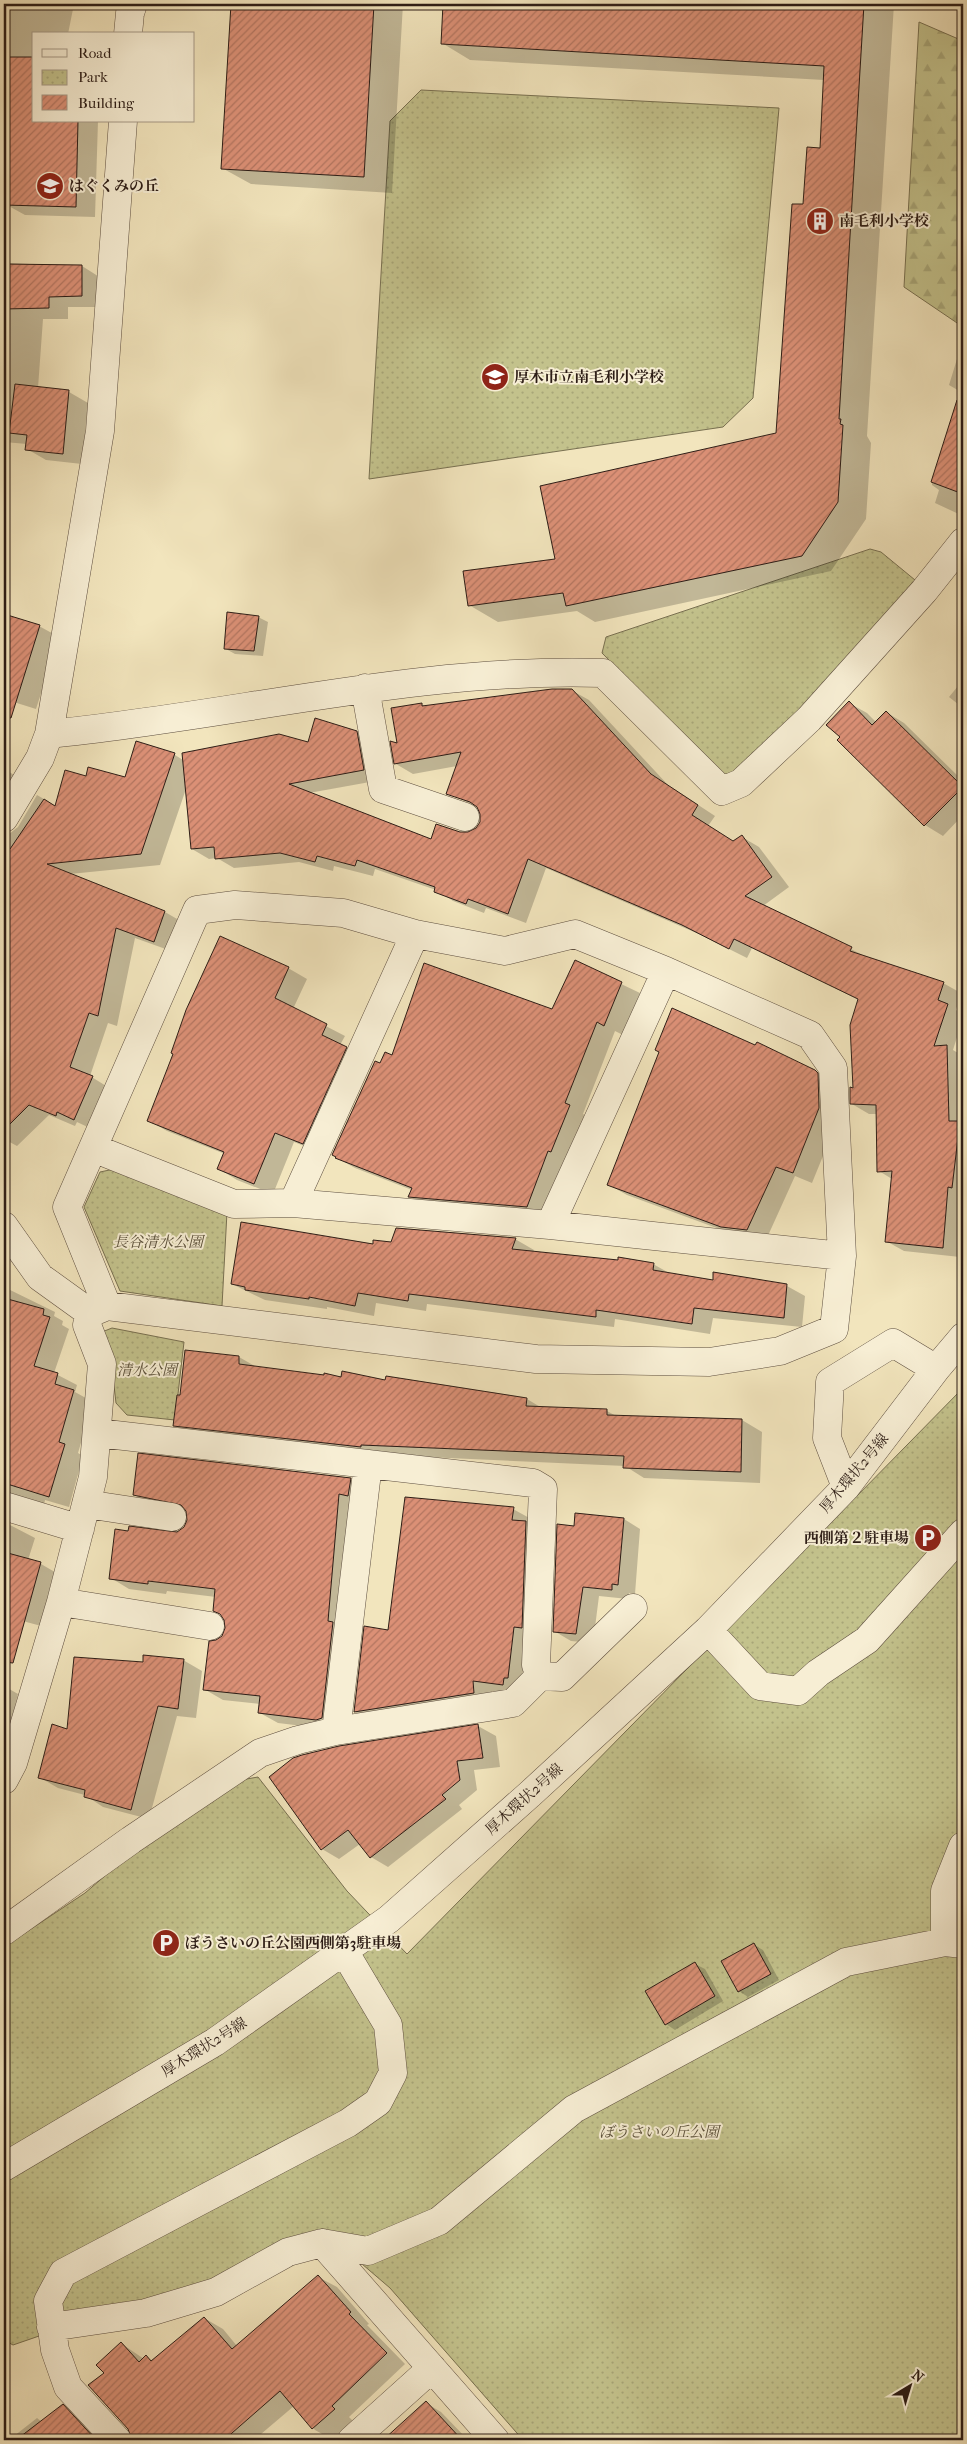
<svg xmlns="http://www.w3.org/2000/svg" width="967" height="2444" font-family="'IM FELL French Canon','Noto Serif JP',serif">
	<defs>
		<pattern id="forest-firs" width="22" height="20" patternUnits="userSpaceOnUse" patternTransform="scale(1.25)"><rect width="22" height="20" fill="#c3c28c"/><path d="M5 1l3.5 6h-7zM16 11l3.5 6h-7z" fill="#a8a678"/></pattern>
		<pattern id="park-dots" width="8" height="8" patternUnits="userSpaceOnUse" patternTransform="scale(1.25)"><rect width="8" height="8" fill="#c3c28c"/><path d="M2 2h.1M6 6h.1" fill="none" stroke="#a8a678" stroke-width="1.8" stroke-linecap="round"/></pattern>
		<pattern id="building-hatch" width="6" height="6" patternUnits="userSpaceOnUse" patternTransform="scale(1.25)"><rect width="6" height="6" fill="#db9076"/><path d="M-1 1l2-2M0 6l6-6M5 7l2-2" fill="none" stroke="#b27560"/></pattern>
	</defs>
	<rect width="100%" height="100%" fill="#f2e5bd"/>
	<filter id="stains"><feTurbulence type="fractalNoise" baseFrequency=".004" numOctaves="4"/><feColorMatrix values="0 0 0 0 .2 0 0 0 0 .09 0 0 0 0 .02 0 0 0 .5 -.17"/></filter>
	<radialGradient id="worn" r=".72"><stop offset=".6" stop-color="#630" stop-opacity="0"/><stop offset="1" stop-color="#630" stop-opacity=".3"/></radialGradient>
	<path fill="url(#forest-firs)" stroke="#787051" d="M919,22L963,41V327L904,287Z"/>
	<path fill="url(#park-dots)" stroke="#787051" d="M421,90L779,108L753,398L723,427L369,479L390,121Z
		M870,549L881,552L915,580L841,673L736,774H721L602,653L606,637Z
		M119,1168L227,1212L222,1306L120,1291L84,1207L100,1172Z
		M112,1328L184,1342L175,1420L127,1415L116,1403L111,1359L102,1332Z
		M963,1388V2440H523L390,2288L334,2240L216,2282L97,2316L13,2345L4,2340V1947L85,1893L134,1851L241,1780L258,1777L347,1891L407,1954Z"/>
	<path fill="#0003" d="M4,4H74L68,34H34V121H98L95,217L25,215L5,204L7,160L4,154Z
		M232,4H403L392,193L251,184L222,168Z
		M444,4H894L867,436L871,443L866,519L831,571L595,622L577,611L498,622L469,605L557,560L778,434L805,206L821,149L824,80L470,60L442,43Z
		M4,263L82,266L101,278V307H68V319H43L38,388L69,392L88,403L82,464L46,460L27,449V444L4,442Z
		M961,346H963V516L935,503L939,490L932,485V482L961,392L949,385Z
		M4,616L39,626L59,637L36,709L4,699Z
		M258,617L268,622L263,656L235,654L226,649Z
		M963,680V708L949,697Z
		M571,690L589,700L668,785L715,816L708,826L734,842L742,837L759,847L789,887L763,906L869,958L943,983L961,993L956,1010L963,1014V1018L953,1050L963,1056V1222L960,1257L904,1251L886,1241L892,1179L879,1171L877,1114H869L852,1104L859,1000L752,948L747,958L701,935L546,868L526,923L486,908L484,913L453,901L436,890L375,869L373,876L334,866L333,871L299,862L234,868L217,858L209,859L192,849L186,789L160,865L70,874L165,912L184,923L174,952L135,938L117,1026L108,1023L90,1076L111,1089L94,1130L77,1122L75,1126L49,1115L17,1146L4,1139V932L18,903L4,893V769L21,779L7,829L9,834L18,827L37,795L56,806L86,778L126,779L137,743L175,755L183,760L308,744L356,732L374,742L381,780L309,793L431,840L460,833L468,834L476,830L481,822V813L479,808L448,793L457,766L413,774L396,764L399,745L421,704L427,707Z
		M849,703L867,713L876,722L886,712L904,723L963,781V815L943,836L925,825L839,740L842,737Z
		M575,962L640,993L623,1035L615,1031L583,1114L588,1117L545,1217L428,1207L410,1197L412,1190L355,1168L337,1158L381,1065L393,1056L553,1011Z
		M288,968L307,979L293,1009L345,1036L340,1045L365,1059L322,1153L294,1142L273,1194L237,1180L219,1169L225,1154L167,1131L148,1120Z
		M815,1071L834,1082L838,1119L812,1183L795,1176L766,1240L741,1237L627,1195L609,1185Z
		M515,1239L534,1250L533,1252L653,1264L671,1274L714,1281L787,1286L805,1296L802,1327L713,1318L710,1334L615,1319L614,1327L427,1304L426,1311L376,1303L374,1316L327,1307V1309L265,1300L232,1284L374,1245Z
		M4,1287L55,1312L54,1316L63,1321L62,1325L69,1329L54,1373L77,1385L75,1392L93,1402L78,1453L83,1456L69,1507L45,1500L44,1506L8,1513L10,1525L35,1538L28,1560L41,1564L60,1575L45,1627L4,1616Z
		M186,1351L239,1357L258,1368L386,1381L527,1399L542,1408L607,1411L618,1417L742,1420L762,1432L760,1483L644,1478L625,1466L380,1455L194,1437L174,1425L181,1397Z
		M350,1479L369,1490L336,1730L278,1723L260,1713V1704L223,1700L204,1689L227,1628L226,1620L216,1597L167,1591L166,1594L129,1589L111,1578L185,1528L189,1520L188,1512L153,1505L134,1495Z
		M513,1509L533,1520L545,1534L522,1695L492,1691L493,1704L375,1723L355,1712L389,1631Z
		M624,1519L640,1529L635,1594L629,1593L628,1599L599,1596L593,1643L571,1641L554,1631L575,1527Z
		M183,1660L202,1671L196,1718L177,1716L149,1819L103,1807L85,1795L58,1788L39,1777L68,1730Z
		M4,1686L18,1694L8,1734L4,1733Z
		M478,1726L496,1736L500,1767L474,1770L477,1790L459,1805L462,1809L388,1867L371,1857L360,1844L339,1859L322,1849Z
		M754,1945L763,1950L779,1980L748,1997L739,1991L723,1961Z
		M695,1964L705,1969L723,2001L675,2030L666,2024Z
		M318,2277L337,2287L369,2324L367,2325L405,2364L349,2417L353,2421L333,2440L315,2430L294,2406L254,2440H133V2436L105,2373L122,2344L144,2359L146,2357L153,2361L204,2318L223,2329L237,2346Z
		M426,2403L441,2412L468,2440H402L395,2432Z
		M63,2406L81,2417L103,2440H9L37,2418L42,2422Z"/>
	<path fill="url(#building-hatch)" stroke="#2d1d16" d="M231,4H374L364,177L221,169Z
		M443,4H864L839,419H841L840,424L843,425L838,502L802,556L566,606L563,593L468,606L463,571L555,559L540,486L776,433L792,204H803L807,147L820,148L824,66L441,44Z
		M4,57H34V121H78L76,207L4,205L6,145H4Z
		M4,264L82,265V296L49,297V308L4,309Z
		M15,384L69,390L63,454L25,450L27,435L9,433Z
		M957,400L963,401V494L931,482Z
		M227,612L259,616L254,651L224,649Z
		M4,614L40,625L11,718L4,717Z
		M552,689H572L651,774L698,805L692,815L733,841L742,835L772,877L745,896L852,947L850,951L944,982L938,1000L948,1004L934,1046L947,1045L949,1121H960L952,1188L948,1187L943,1248L885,1242L892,1171L877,1172L876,1105L850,1104V1087L853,1088L850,1025L858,999L734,939L729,949L682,925L528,859L508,914L468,899L466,904L434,892L435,887L357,860L355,866L317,856L315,862L280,853L215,859L214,847L191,849L182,753L279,734L308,742L315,718L357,731L364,770L289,784L431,839L436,824L460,832H468L476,828L480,822V814L477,807L470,802L446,794L461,752L394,764L390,741L397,743L391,708L422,703V706Z
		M849,701L872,725L886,711L963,787L924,826L837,740L840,737L826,725Z
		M136,741L175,753L141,854L47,864L165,911L154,942L116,928L98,1016L89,1013L70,1067L93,1076L74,1120L57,1112L56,1116L29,1105L4,1130V846L10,849L44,799L55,806L65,770L86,776L88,767L125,777Z
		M220,936L289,967L275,998L327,1024L322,1035L347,1047L303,1144L275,1133L254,1184L217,1169L224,1152L147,1121L173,1054L171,1053L186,1010Z
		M575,960L622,982L604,1026L597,1022L565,1103L570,1105L551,1152L548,1151L527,1207L408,1197L412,1188L335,1158L336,1157L332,1155L375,1061L380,1063L385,1052L392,1055L424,963L552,1009Z
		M672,1008L755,1045L757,1042L815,1070L818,1073L819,1108L793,1173L776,1167L747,1230L721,1227L607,1185L659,1052L655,1050Z
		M241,1222L373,1244V1240L391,1242L396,1228L516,1238L512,1249L618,1260V1257L654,1263L653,1270L713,1280V1272L787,1284L784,1318L694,1308L692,1324L596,1310V1317L409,1294L408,1301L358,1293L355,1306L309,1297V1299L245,1290V1287L231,1284Z
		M4,1298L44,1309L43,1315L50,1317L34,1366L58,1373L55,1384L74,1390L59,1442L65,1444L49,1497L4,1483Z
		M185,1350L239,1356V1364L324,1375V1373L341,1377L342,1371L385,1380L386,1376L527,1398L526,1406L607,1409V1415L742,1419L741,1472L623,1468L624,1456L361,1445V1447L173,1426L177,1395H180Z
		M138,1453L351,1478L348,1496L339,1494L328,1621L333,1622L322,1718L316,1720L258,1713L260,1696L203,1690L209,1641L216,1640L222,1636L225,1628L224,1620L220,1614L213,1611L215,1589L148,1581V1584L109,1579L115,1529L128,1531L129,1526L177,1532L184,1527L187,1520L186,1511L181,1505L133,1495Z
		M405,1497L514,1507L512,1520L526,1521L522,1628L514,1627L508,1678H504L503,1685L473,1681L474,1693L354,1712L364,1626L388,1630Z
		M575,1513L624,1518L618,1585L612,1584V1590L583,1587L576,1634L553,1632L557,1524L574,1526Z
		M4,1552L41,1562L13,1663L4,1662Z
		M143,1655L184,1659L178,1709L158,1706L131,1810L84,1797L85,1790L38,1778L52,1724L67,1729L74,1657L143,1662Z
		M478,1724L483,1758L457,1761L460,1780L442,1795L446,1799L370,1858L348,1830L321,1850L269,1777L293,1758L302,1755L339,1746Z
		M754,1943L771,1974L738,1992L721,1961Z
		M695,1962L715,1996L665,2025L645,1991Z
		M318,2275L351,2312L349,2314L387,2353L332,2406L335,2409L312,2429L280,2391L224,2440H132L128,2429L88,2385L104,2373L96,2365L121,2342L139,2362L146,2355L151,2361L204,2317L232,2349Z
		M426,2401L462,2440H383Z
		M63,2404L96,2440H16Z"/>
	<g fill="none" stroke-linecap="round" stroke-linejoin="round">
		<g stroke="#5e4f40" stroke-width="29">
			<path id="minor" d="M128,34L130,13L133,4
				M365,688L383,789L465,817
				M49,734C234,716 417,667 603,673L722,791L741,783L809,719L924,591L963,542
				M4,818L40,758L49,734L100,431L123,121
				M293,1203L550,1225L842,1256
				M550,1225L666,971
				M4,1226L40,1277L90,1313L87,1325L102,1364L93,1477L61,1602L13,1763L4,1780
				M107,1306L67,1207L197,910L235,905L343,913L415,934
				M90,1313L107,1306L536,1359L709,1362L780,1351L834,1329L842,1256L833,1068L810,1035L666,971L575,934L505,951L415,934L293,1203L234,1204L93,1148
				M98,1433L533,1483L543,1489L536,1665L540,1676
				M846,1487L827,1438L830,1382L893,1343L936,1369
				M86,1504L172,1517
				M4,1506L80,1529
				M61,1602L210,1626
				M708,1630L760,1686L798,1691L818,1673L867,1640L963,1533
				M336,1731L368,1464
				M4,1931L131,1840L260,1753L298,1740L336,1731L513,1703L540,1676L562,1677L633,1608
				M945,1942V1891L963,1846
				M4,2167L215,2042L389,1919L530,1794L708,1630L846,1487L936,1369L963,1337
				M322,2243L368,2251L439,2221L574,2109L846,1962L945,1942L963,1944
				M51,2327L146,2313L216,2292L288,2252L322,2243L495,2440
				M117,2440L68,2387L55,2350L48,2301L63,2273L348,2123L378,2102L393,2073L388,2025L344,1951
				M352,2440L432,2368"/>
		</g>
		<use href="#minor" stroke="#f7eed4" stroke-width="28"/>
	</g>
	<defs>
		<g id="school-disc" transform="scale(1.4375)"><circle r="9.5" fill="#8f2418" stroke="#f7eed4"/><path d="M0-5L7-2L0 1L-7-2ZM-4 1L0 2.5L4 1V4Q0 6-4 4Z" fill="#fff"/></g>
		<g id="building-disc" transform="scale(1.4375)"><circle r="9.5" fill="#8f2418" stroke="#f7eed4"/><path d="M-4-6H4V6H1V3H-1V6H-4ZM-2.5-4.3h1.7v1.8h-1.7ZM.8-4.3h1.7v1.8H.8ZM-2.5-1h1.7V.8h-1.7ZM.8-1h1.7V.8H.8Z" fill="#fff"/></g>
		<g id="parking-disc" transform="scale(1.4375)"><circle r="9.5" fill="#8f2418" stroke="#f7eed4"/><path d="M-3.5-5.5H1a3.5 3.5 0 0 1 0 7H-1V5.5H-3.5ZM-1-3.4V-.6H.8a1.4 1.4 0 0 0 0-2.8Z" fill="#fff"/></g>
	</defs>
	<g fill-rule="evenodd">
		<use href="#school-disc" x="50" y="186"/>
		<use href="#building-disc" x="820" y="221"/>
		<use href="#school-disc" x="495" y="377"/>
		<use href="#parking-disc" x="928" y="1538"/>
		<use href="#parking-disc" x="166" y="1943"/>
	</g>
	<g text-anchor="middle" stroke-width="4" stroke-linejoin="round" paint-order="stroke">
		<g font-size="15" font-weight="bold" fill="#2d1d16" stroke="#f7eed4" text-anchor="start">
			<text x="69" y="191">はぐくみの丘</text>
			<text x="839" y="226">南毛利小学校</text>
			<text x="514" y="382">厚木市立南毛利小学校</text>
			<text x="909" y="1543" text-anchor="end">西側第２駐車場</text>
			<text x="185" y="1948">ぼうさいの丘公園西側第3駐車場</text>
		</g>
		<g font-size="15" font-style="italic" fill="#5a4f39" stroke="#f7eed4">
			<text x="158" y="1247">長谷清水公園</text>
			<text x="147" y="1375">清水公園</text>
			<text x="659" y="2137">ぼうさいの丘公園</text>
		</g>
		<g font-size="15" fill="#2d1d16" stroke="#f7eed4">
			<text transform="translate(854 1473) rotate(-50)" y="5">厚木環状2号線</text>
			<text transform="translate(524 1799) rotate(-42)" y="5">厚木環状2号線</text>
			<text transform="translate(204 2047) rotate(-32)" y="5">厚木環状2号線</text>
		</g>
	</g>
	<rect width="967" height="2444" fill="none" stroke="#f2e5bd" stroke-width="20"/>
	<rect x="5" y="5" width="957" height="2434" fill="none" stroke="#2d1d16" stroke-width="2.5"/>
	<rect x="10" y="10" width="947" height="2424" fill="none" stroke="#2d1d16"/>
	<rect x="32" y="32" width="162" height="90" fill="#f7eed4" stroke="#a69a88"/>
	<rect x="42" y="49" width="25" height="8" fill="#f7eed4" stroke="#a69a88"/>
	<text x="78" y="58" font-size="15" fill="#2d1d16">Road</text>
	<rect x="42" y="70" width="25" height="15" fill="url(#park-dots)" stroke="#a69a88"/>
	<text x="78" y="82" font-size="15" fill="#2d1d16">Park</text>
	<rect x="42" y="95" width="25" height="15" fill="url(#building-hatch)" stroke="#a69a88"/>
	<text x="78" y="108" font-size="15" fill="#2d1d16">Building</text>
	<g transform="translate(910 2386) rotate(38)" stroke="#f7eed4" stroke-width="4" paint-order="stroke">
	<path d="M0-4L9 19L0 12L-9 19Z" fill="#2d1d16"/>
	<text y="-8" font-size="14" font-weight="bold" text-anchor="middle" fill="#2d1d16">N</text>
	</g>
	<rect width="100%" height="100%" filter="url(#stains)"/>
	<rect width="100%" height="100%" fill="url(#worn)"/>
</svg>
